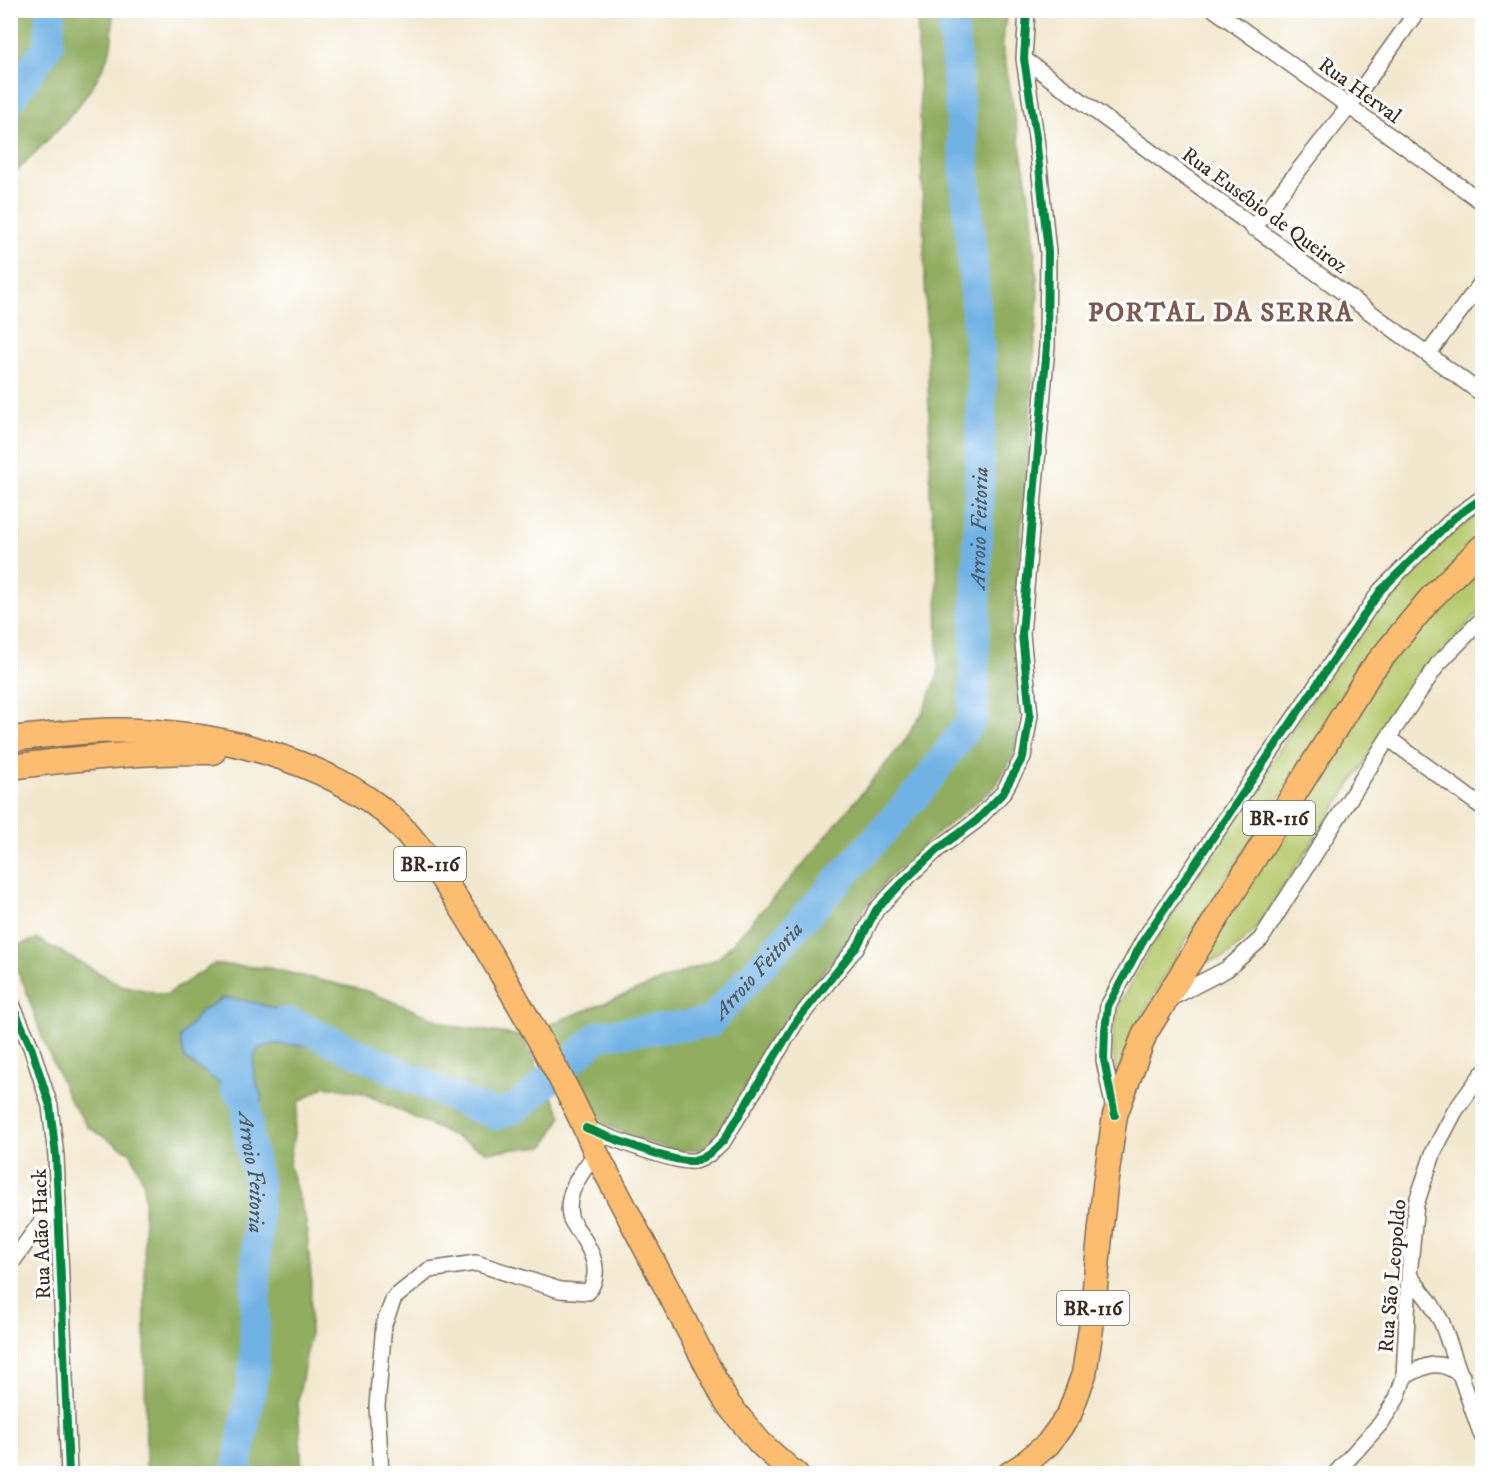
<svg xmlns="http://www.w3.org/2000/svg" width="1493" height="1484" font-family="'IM FELL DW Pica',serif">
	<rect width="100%" height="100%" fill="#fff"/>
	<filter id="ink" filterUnits="userSpaceOnUse"><feTurbulence type="fractalNoise" baseFrequency=".0167" numOctaves="2"/><feDisplacementMap in="SourceGraphic" scale="12" xChannelSelector="R" yChannelSelector="G"/><feConvolveMatrix kernelMatrix="1 2 1 2 8 2 1 2 1" color-interpolation-filters="sRGB"/></filter>
	<filter id="wash" filterUnits="userSpaceOnUse"><feTurbulence type="fractalNoise" baseFrequency=".008" numOctaves="4" result="noise"/><feDisplacementMap in="SourceGraphic" scale="24" xChannelSelector="R" yChannelSelector="G"/><feGaussianBlur stdDeviation="1.35" result="paint"/><feColorMatrix in="noise" values="0 0 0 0 0 0 0 0 0 0 0 0 0 0 0 0 0 1.4 0 .05"/><feComposite in="paint" operator="in"/></filter>
	<g filter="url(#wash)">
		<rect width="100%" height="100%" fill="#f2e8cf"/>
		<path fill="#b6c96c" stroke="#787a45" stroke-width="1.5" d="M1482,511V540L1283,793L1189,935L1147,1007L1116,1080C1113,1051 1109,1026 1122,1000C1129,985 1138,971 1146,956C1176,904 1211,854 1244,804C1314,700 1378,583 1482,511Z
			M1482,564V609L1429,665L1254,931L1226,957L1196,964L1378,674L1460,582Z"/>
		<path fill="#90ad60" stroke="#666c3f" stroke-width="1.5" d="M11,10L113,11C112,24 114,41 109,53C92,102 46,140 11,177Z
			M917,11H1007L1002,43L1032,214L1038,294L1027,468L1011,634L1018,662L1021,710L1015,753L995,787L934,836L888,879L863,910L852,936L827,966L786,1026L757,1069L729,1120L703,1149L678,1151L638,1139L590,1118L543,1027L719,958L799,869L903,743L923,712L938,675L937,556L930,496V447Z
			M37,939L121,985L166,995L214,964L269,968L367,991L452,1026L522,1036L562,1116L545,1146L487,1152L363,1093L325,1086L299,1102L289,1165L306,1222L311,1277L310,1335L298,1401L302,1473H146L144,1184L131,1153L88,1127L69,1099L42,1037L25,987L11,959V947Z"/>
		<path fill="#71b2e5" stroke="#566e82" stroke-width="1.5" d="M223,998C246,1000 263,1003 284,1013C298,1020 308,1030 322,1036L325,1047L275,1044L258,1049C249,1066 255,1082 263,1099L248,1122L246,1101L185,1059L180,1038L200,1012Z"/>
		<g fill="none" stroke-linecap="round" stroke-linejoin="round">
			<g stroke="#71b2e5" stroke-width="30">
				<path d="M10,100L49,44L50,10"/>
				<path id="s1" d="M284,1022L295,1024L466,1103L497,1115L519,1106L600,1035L709,1023L922,788L973,718L982,382L952,10"/>
				<path id="s2" d="M235,1087L246,1101L249,1140L258,1182L254,1371L236,1474"/>
			</g>
		</g>
	</g>
	<g filter="url(#ink)">
		<g fill="none" stroke-linecap="round" stroke-linejoin="round">
			<g stroke="#7b6c5c" stroke-width="18">
				<path id="minor" d="M1215,10L1482,202
					M1024,59L1482,394
					M1253,228L1348,108L1418,10
					M1428,354L1482,282
					M1388,738L1482,807
					M1169,999L1227,969L1261,939L1388,738L1438,664L1482,619
					M10,1000L31,1047L50,1106L56,1156L69,1474
					M1114,1110L1104,1060L1105,1030L1108,1006L1144,939L1381,590L1454,518L1482,498
					M586,1128C606,1136 677,1164 694,1161C707,1158 715,1149 724,1140L796,1022L858,945L876,910L908,877L938,849L976,821L1003,793L1023,757L1030,715L1022,634L1047,346L1048,252L1036,137L1024,59L1027,10
					M10,1265L58,1199
					M1409,1275L1430,1302L1442,1323L1482,1436
					M1404,1377C1427,1364 1440,1358 1462,1376
					M381,1474L377,1406L384,1324L394,1298L429,1270L476,1263L560,1290L588,1292C603,1272 592,1251 579,1232C576,1227 571,1222 570,1216C565,1191 583,1171 596,1153
					M1335,1474L1381,1423L1397,1398L1404,1377L1409,1275L1416,1204L1434,1151L1455,1111L1482,1074"/>
			</g>
			<g stroke="#7b6c5c" stroke-width="27">
				<path id="primary" d="M10,739C52,735 95,729 137,731C226,734 346,765 407,833C445,877 474,927 503,976C536,1034 571,1091 596,1153L727,1403L760,1443L789,1469L796,1474
					M10,767C78,758 145,751 213,752
					M1009,1474L1023,1465L1048,1444L1069,1415L1084,1374L1091,1328L1105,1186L1115,1115L1145,1033L1371,671L1430,599L1482,547"/>
			</g>
			<use href="#minor" stroke="#fff" stroke-width="15"/>
			<use href="#primary" stroke="#fcbd6f" stroke-width="24"/>
			<g stroke="#fff" stroke-width="11">
				<path id="cycleway" d="M10,1000L31,1047L50,1106L56,1156L69,1474
					M1115,1115L1104,1060L1105,1030L1108,1006L1144,939L1381,590L1454,518L1482,498
					M586,1128C606,1136 677,1164 694,1161C707,1158 715,1149 724,1140L796,1022L858,945L876,910L908,877L938,849L976,821L1003,793L1023,757L1030,715L1022,634L1047,346L1048,252L1036,137L1024,59L1027,10"/>
			</g>
			<use href="#cycleway" stroke="#00873e" stroke-width="8"/>
		</g>
	</g>
	<g text-anchor="middle" stroke-width="6" stroke-linejoin="round" paint-order="stroke">
		<g fill="#fff" stroke="#766a62" stroke-width="1.5">
			<rect x="1243" y="801" width="72" height="34" rx="4.5"/>
			<rect x="394" y="847" width="72" height="34" rx="4.5"/>
			<rect x="1057" y="1291" width="72" height="34" rx="4.5"/>
		</g>
		<g font-size="20" font-weight="bold" fill="#3b2a1e">
			<text x="1279" y="825">BR-116</text>
			<text x="430" y="871">BR-116</text>
			<text x="1093" y="1315">BR-116</text>
		</g>
		<g font-size="21" fill="#3b2a1e" stroke="#fff">
			<text transform="translate(1360 90) rotate(36)" y="7">Rua Herval</text>
			<text transform="translate(1265 210) rotate(36)" y="7">Rua Eusébio de Queiroz</text>
			<text transform="translate(41 1234) rotate(-92)" y="7">Rua Adão Hack</text>
			<text transform="translate(1392 1276) rotate(-85)" y="7">Rua São Leopoldo</text>
		</g>
		<g font-size="22" font-style="italic" fill="#4e5a64" stroke="#fff">
			<text dy="8" stroke="none"><textPath href="#s1" startOffset="1068">Arroio Feitoria</textPath></text>
			<text dy="8" stroke="none"><textPath href="#s1" startOffset="546">Arroio Feitoria</textPath></text>
			<text dy="8" stroke="none"><textPath href="#s2" startOffset="90">Arroio Feitoria</textPath></text>
		</g>
		<g font-size="27" font-weight="bold" letter-spacing="1.5" fill="#7e584e" stroke="#fff">
			<text x="1221" y="321">PORTAL DA SERRA</text>
		</g>
	</g>
	<rect width="1493" height="1484" fill="none" stroke="#fff" stroke-width="36"/>
</svg>
